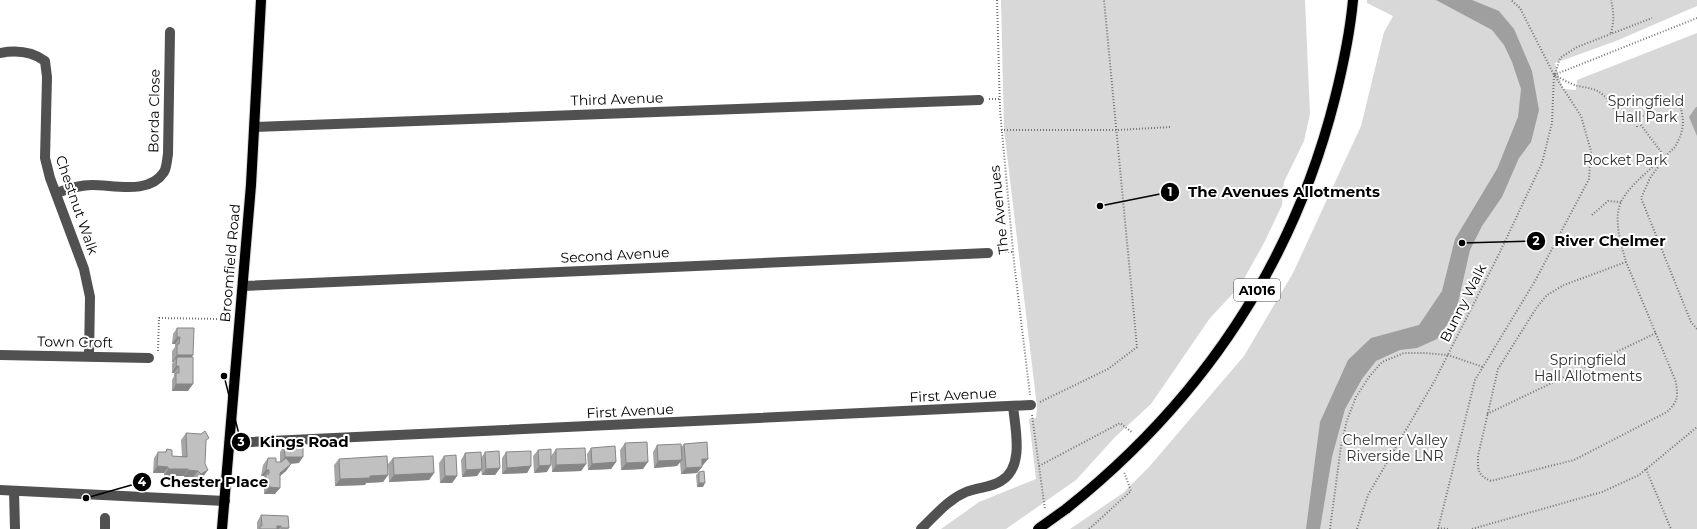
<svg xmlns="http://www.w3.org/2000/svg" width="1697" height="529" font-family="Montserrat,sans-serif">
	<rect width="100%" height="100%" fill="#fff"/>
	<path fill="#d8d8d8" d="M1001,0H1305L1310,114L1304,141L1284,182L1282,205L1265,241L1240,286L1210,318L1151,404L1115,437L1076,480L1006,529H941L979,502L1036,479L1029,419L1036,418L1037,407L1004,129Z
		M1367,0H1697V6L1616,41L1555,63L1563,89L1576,90L1577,80L1697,33V529H1070L1123,493L1149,467L1244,356L1293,273L1361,126L1384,32L1393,16L1367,3Z"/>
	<path fill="#9f9f9f" d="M1436,0H1472L1499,11L1514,29L1532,71L1539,110L1531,142L1519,158L1502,197L1482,226L1470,250L1456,312L1437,339L1417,348L1400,350L1376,361L1362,379L1345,409L1332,457L1320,529H1306L1320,422L1348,360L1371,338L1419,325L1442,291L1455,239L1497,169L1518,117L1521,89L1512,62L1504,45L1492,30Z"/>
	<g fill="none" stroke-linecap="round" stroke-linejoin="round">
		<g stroke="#dbdbdb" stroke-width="12">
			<path id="major" d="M1066,509C1200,402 1293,265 1335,98C1343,66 1350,33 1353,0
				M222,529L251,185L261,0"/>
		</g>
		<path stroke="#737373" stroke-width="2" stroke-dasharray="1 2" stroke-linecap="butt" d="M997,0L1000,110L1014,262L1030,395
			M1611,33C1614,22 1614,12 1611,0
			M1555,74L1560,58L1577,47L1652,18
			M1554,75L1697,18
			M1555,75C1562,79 1570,84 1578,86C1587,88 1596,88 1603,95C1612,102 1616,118 1628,121C1637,123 1645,113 1653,110
			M989,99H999
			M1637,120L1665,157
			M1637,127V120
			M1001,130H1117L1171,127
			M1663,160L1650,178L1641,198L1691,322L1697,329
			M1592,215L1608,201L1621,202
			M999,252H1013
			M1626,262L1564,285L1547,295L1537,307L1498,369L1478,456C1478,470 1477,475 1491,481L1574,460L1667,412C1678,401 1678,398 1676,382L1626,262C1621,244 1613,220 1621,202C1630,183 1660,162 1675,147C1685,129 1685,119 1678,100
			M158,351L159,318L219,319L230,321
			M1040,402L1108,369L1137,347L1104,0
			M1487,414L1656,333
			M1032,415L1045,510
			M1039,466L1120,423L1133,433
			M1646,469L1671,529
			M1438,528L1448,529
			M1089,529L1131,491L1124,472
			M1330,529L1341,446L1347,420L1356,397L1369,377L1382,362L1404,353H1425L1448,355L1483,367
			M1357,529L1368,495L1435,380L1500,252L1542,163L1552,123L1554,75L1520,8L1511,0
			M1438,529L1475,380L1535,281L1589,179L1591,151L1581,116L1555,76
			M1472,529L1602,492L1639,475L1697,427"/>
		<path stroke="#515151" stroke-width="10" d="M0,53C16,50 31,51 45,61L47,77L45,158L50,178L84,269L90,297L89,357
			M255,127L979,100
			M56,193C68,189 79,185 92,185C115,185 149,195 164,172C167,167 167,159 168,154L170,32
			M243,286L988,253
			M0,355L149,358
			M230,443L1031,405
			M0,490L225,501
			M14,491L15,529
			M105,529V518
			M921,529C935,516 947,500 966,492C978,487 990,488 1001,481C1025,467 1015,428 1013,406"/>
		<use href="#major" stroke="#000" stroke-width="10"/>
		<g stroke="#dbdbdb" stroke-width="12" stroke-linecap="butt">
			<path id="major-bridge" d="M1038,529L1066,509"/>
		</g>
		<use href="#major-bridge" stroke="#000" stroke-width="10"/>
	</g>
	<path fill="#a5a5a5" d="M1696,107H1697V136L1689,117Z
		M177,328L193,355L192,357L188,391H172V380L174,376V373H172V364L173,362H172V351L175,347V344H172L173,334Z
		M186,433L206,443L203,477L196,481L193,477H184V476H164V473H153L154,458L158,452H165L167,449L172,456L182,457L181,440Z
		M625,443L643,469L621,470L620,450Z
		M684,444L708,459L703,465L702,466V467L697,473L681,474L680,462L677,466L654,468L653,452L657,445L681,447Z
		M284,446L299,463L290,464H291L286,471L280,476L275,494H264V487H261V481L264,477V476H261L263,465L268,458L276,462H280V452Z
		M591,448L616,462L611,469L588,470L587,454Z
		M556,449L586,464L581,471L552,472L551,456Z
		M538,450L547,472L534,473L533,456Z
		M485,452L500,468L495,475H482L481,470L477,476L462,477L461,460L465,453L481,458Z
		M506,452L531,466L527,473L502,474V458Z
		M444,456L457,476L452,483H440L439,463Z
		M393,458L434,473L429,480L389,482L388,464Z
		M339,459L388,475L383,482L366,483L365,485L335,486L334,465Z
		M699,472L703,487H697L696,475Z
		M261,515L289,528L288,529H257V522Z"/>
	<path fill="#868686" d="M177,337H180L175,344H172Z
		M177,355H193L188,362L177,357L173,362H172Z
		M176,366H179L174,373H172Z
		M176,384H193L188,391H172Z
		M285,457H303L299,463L280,464Z
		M702,459H708L703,465L697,466Z
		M682,460L677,466L654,468L658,461Z
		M616,462L611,469L588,470L592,464Z
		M648,462L643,469L621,470L626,463Z
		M291,464L286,471L275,480L280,473Z
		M586,464L581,471L552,472L556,465Z
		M551,465L547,472L534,473L539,466Z
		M157,466L168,467L164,473H153Z
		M531,466L527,473L502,474L507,468Z
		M702,467L697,473L681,474L686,468Z
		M500,468L495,475H482L486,469Z
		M168,469H188L184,476H164Z
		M482,469L477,476L462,477L466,470Z
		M188,470L198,471L193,477H184Z
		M208,470L203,477L196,481L201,474Z
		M266,470H269L264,476H261Z
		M434,473L429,480L389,482L394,475Z
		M388,475L383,482L366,483L365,485L335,486L340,479L370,476Z
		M445,476H457L452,483H440Z
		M266,481H269L264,487H261Z
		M699,483H705L703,487H697Z
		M269,487L280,488L275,494H264Z
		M277,526H281L279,529H275Z"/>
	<path fill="#c0c0c0" stroke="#868686" d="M177,328H194L193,355H177V344H179L180,337H177Z
		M177,357H193V384H176V373H179V366H176Z
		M205,431L209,438L206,440L205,464L208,470L201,474L198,471L188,470V469H168V467L157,466L158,452H166L167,449L172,450V456L187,457L186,433L201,434Z
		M647,442L648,462L626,463L625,443Z
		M707,442L708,459H702V467L686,468L684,444Z
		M681,444L682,460L658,461L657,445Z
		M303,445V457H285L284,446Z
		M615,446L616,462L592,464L591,448Z
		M585,448L586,464L556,465V449Z
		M551,449V465L539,466L538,450Z
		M499,451L500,468L486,469L485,452Z
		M531,451V466L507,468L506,452Z
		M481,452L482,469L466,470L465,453Z
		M456,455L457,476H445L444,456Z
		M387,456L388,475L370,476V478L340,479L339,459Z
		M433,456L434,473L394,475L393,458Z
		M268,458H276V462H281L286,458L291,464L280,473V488L269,487V481H266V474H269V470H266Z
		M704,471L705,483H699V472Z
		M261,515L288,516L289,528H281V526H277V529H260V526H262Z"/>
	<g text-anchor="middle" stroke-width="4" stroke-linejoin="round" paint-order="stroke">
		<rect fill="#fff" stroke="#4c4c4c" stroke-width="1" x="1234" y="279" width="46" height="22" rx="3"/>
		<g font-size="13" font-weight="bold" fill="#000">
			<text x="1257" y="295">A1016</text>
		</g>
		<g font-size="14" fill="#000" stroke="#fff">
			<text transform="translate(617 99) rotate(-2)" y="5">Third Avenue</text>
			<text transform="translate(154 111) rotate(-89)" y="5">Borda Close</text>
			<text transform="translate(77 205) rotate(71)" y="5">Chestnut Walk</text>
			<text transform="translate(999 210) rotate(-96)" y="5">The Avenues</text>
			<text transform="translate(615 255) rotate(-3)" y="5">Second Avenue</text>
			<text transform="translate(230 263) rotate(-85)" y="5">Broomfield Road</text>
			<text transform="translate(1463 303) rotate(-63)" y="5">Bunny Walk</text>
			<text transform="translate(75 342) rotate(1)" y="5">Town Croft</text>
			<text transform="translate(953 395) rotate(-3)" y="5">First Avenue</text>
			<text transform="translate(630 411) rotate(-3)" y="5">First Avenue</text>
		</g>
		<g font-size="14" fill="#2f2f2f" stroke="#fff">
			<text x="1646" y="106">Springfield<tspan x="1646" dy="16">Hall Park</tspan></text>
			<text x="1625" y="165">Rocket Park</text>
			<text x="1588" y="365">Springfield<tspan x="1588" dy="16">Hall Allotments</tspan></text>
			<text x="1395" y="445">Chelmer Valley<tspan x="1395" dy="16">Riverside LNR</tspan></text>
		</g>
	</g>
	<path fill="none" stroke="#000" stroke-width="1.5" d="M1100 206L1170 192M1462 243L1536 241M224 376L241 442M86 498L142 482"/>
	<g fill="#000" stroke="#fff" stroke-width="1.5">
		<circle cx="1100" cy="206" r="4"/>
		<circle cx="1462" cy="243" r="4"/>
		<circle cx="224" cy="376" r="4"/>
		<circle cx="86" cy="498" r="4"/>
		<circle cx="1170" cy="192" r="10"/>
		<circle cx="1536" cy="241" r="10"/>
		<circle cx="241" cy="442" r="10"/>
		<circle cx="142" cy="482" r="10"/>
	</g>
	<g font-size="12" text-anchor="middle" font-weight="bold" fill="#fff">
		<text x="1170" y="196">1</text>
		<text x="1536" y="245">2</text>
		<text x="241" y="446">3</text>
		<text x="142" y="486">4</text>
	</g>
	<g font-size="15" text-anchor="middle" font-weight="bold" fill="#000" stroke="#fff" stroke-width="4" stroke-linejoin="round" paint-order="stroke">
		<text x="1284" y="197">The Avenues Allotments</text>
		<text x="1610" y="246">River Chelmer</text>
		<text x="304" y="447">Kings Road</text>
		<text x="214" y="487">Chester Place</text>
	</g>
</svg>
